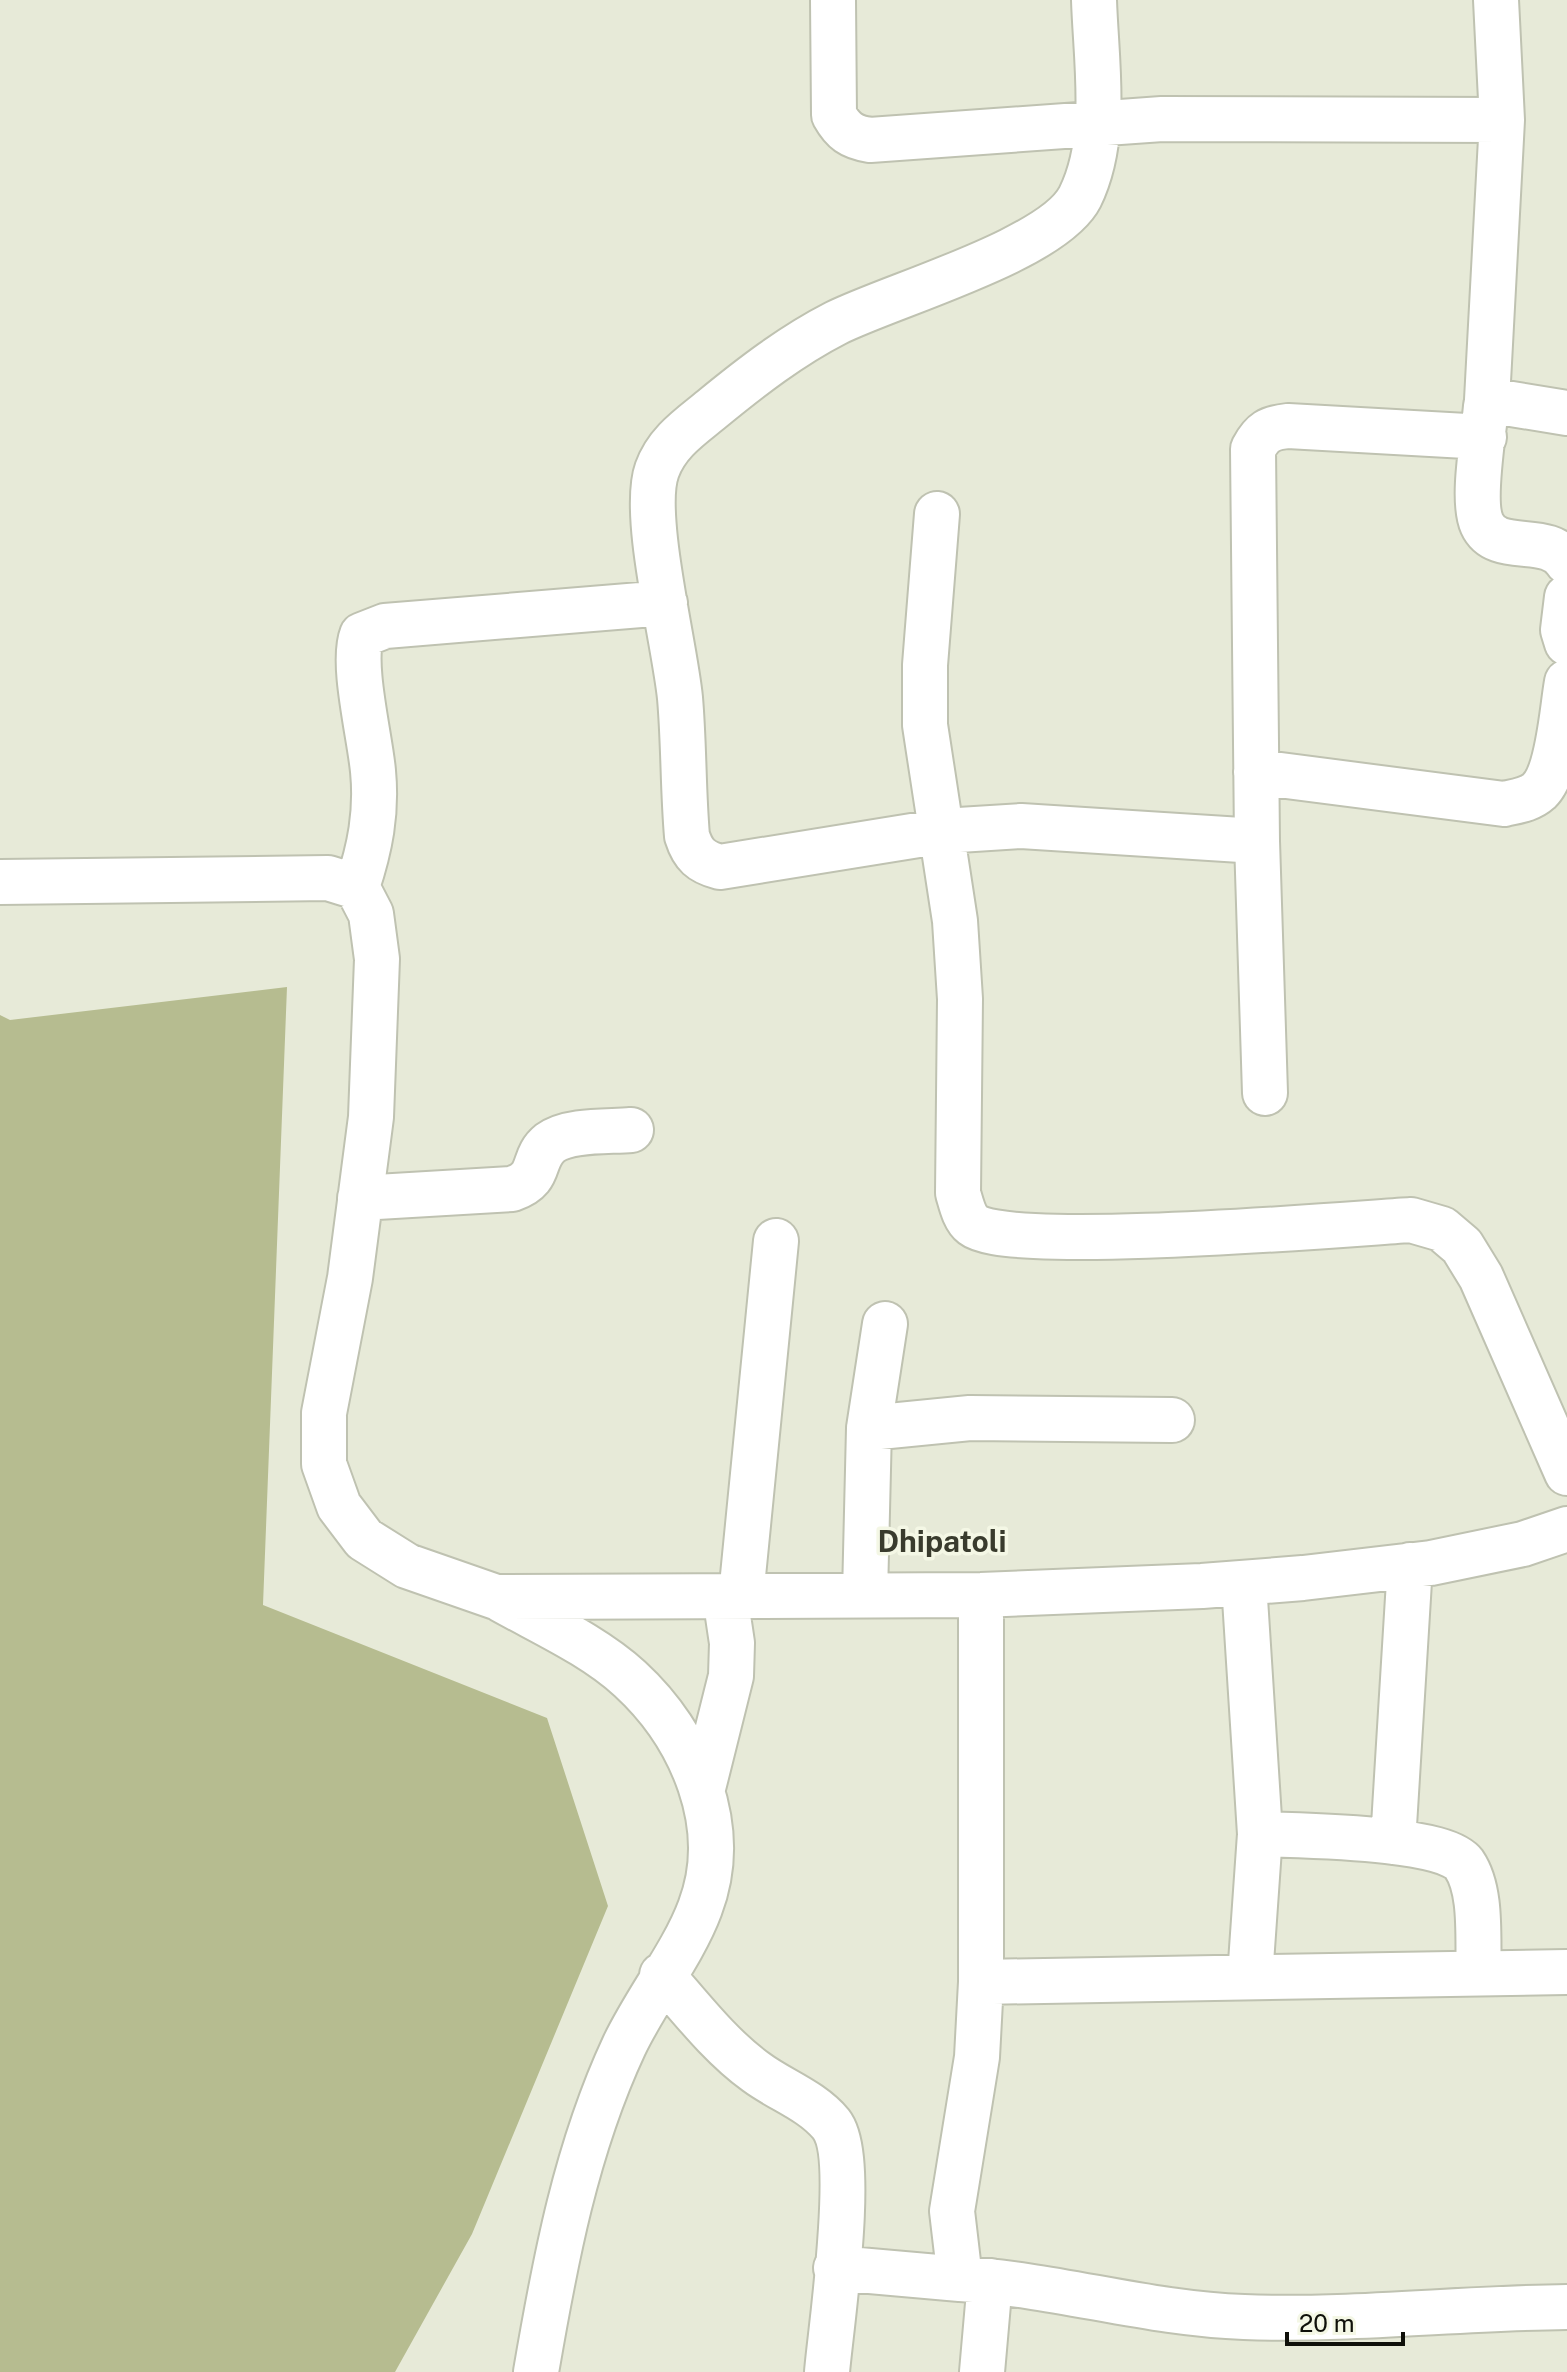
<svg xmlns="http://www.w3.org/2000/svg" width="1567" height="2372" font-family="'Public Sans',sans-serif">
	<rect width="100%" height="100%" fill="#e7ead8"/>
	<path fill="#b6bc90" d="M287,987L263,1605L547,1718L608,1906L472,2234L395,2372H0V1015L10,1020Z"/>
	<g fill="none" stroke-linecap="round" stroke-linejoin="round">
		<g stroke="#bfc2b1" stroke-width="48">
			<path id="minor" d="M833,0L834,115C843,131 851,137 870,140L1162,119L1502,120
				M1094,0C1096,63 1109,138 1080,197C1053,250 892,295 836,323C791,346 751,377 712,409C690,427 667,442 657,470C641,514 675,645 680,698C684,744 683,790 687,836C693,855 701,862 720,867L943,831L1021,826L1257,841
				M1496,0L1502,120L1487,400L1567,413
				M1486,406C1484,434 1471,500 1482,524C1497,557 1548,531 1567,562
				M937,514L925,665V725L955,921L960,999L958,1193C961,1203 964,1218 973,1225C1009,1253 1348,1224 1411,1220L1442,1229L1462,1246L1481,1277L1567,1473
				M1567,597L1563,630L1567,643
				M1256,772L1504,804C1517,801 1529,800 1539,791C1559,772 1562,709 1567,682
				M0,882L328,878L357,887L371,914L377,959L371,1117L350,1278L324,1413V1464L339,1506L364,1539L407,1566L496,1597L981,1595L1202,1586L1303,1578L1431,1563L1523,1544L1567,1529
				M357,887C370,848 377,813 373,771C370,737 351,663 362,635L385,626L665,603
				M1265,1093L1257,841L1253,449C1262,432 1269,428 1288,426L1484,437
				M360,1198L512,1189C544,1178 530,1159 550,1143C569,1129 609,1132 631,1130
				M869,1428L970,1418L1172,1420
				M1244,1583L1260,1834L1250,1977
				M865,1595L869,1428L885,1324
				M981,1595V1982L977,2057L952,2211L960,2279C1055,2284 1148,2314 1244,2317C1351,2321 1459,2308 1567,2307
				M741,1596L776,1241
				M502,1600C545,1624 594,1646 630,1679C692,1736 731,1827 700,1908C683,1954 645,2001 624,2046C576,2149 555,2261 536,2372
				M703,1788L731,1676L732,1643L725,1596
				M1260,1834C1298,1836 1443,1836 1464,1864C1483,1892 1477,1941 1479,1973
				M1393,1842L1410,1565
				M662,1975C691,2008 720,2046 756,2072C780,2090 811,2100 831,2124C857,2157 831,2325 827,2372
				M981,1982L1567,1972
				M836,2268L960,2279
				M982,2372L990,2281"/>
		</g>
		<use href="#minor" stroke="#fff" stroke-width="44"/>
	</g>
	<g text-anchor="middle" stroke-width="7" stroke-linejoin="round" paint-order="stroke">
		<g font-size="30" font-weight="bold" fill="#393b2d" stroke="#f4f7e5">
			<text x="942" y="1552">Dhipatoli</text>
		</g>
	</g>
	<path d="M1287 2332v12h116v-12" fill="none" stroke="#0f100a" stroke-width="4"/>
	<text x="1299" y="2332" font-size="24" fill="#0f100a" stroke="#f4f7e5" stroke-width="6" paint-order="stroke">20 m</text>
</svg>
